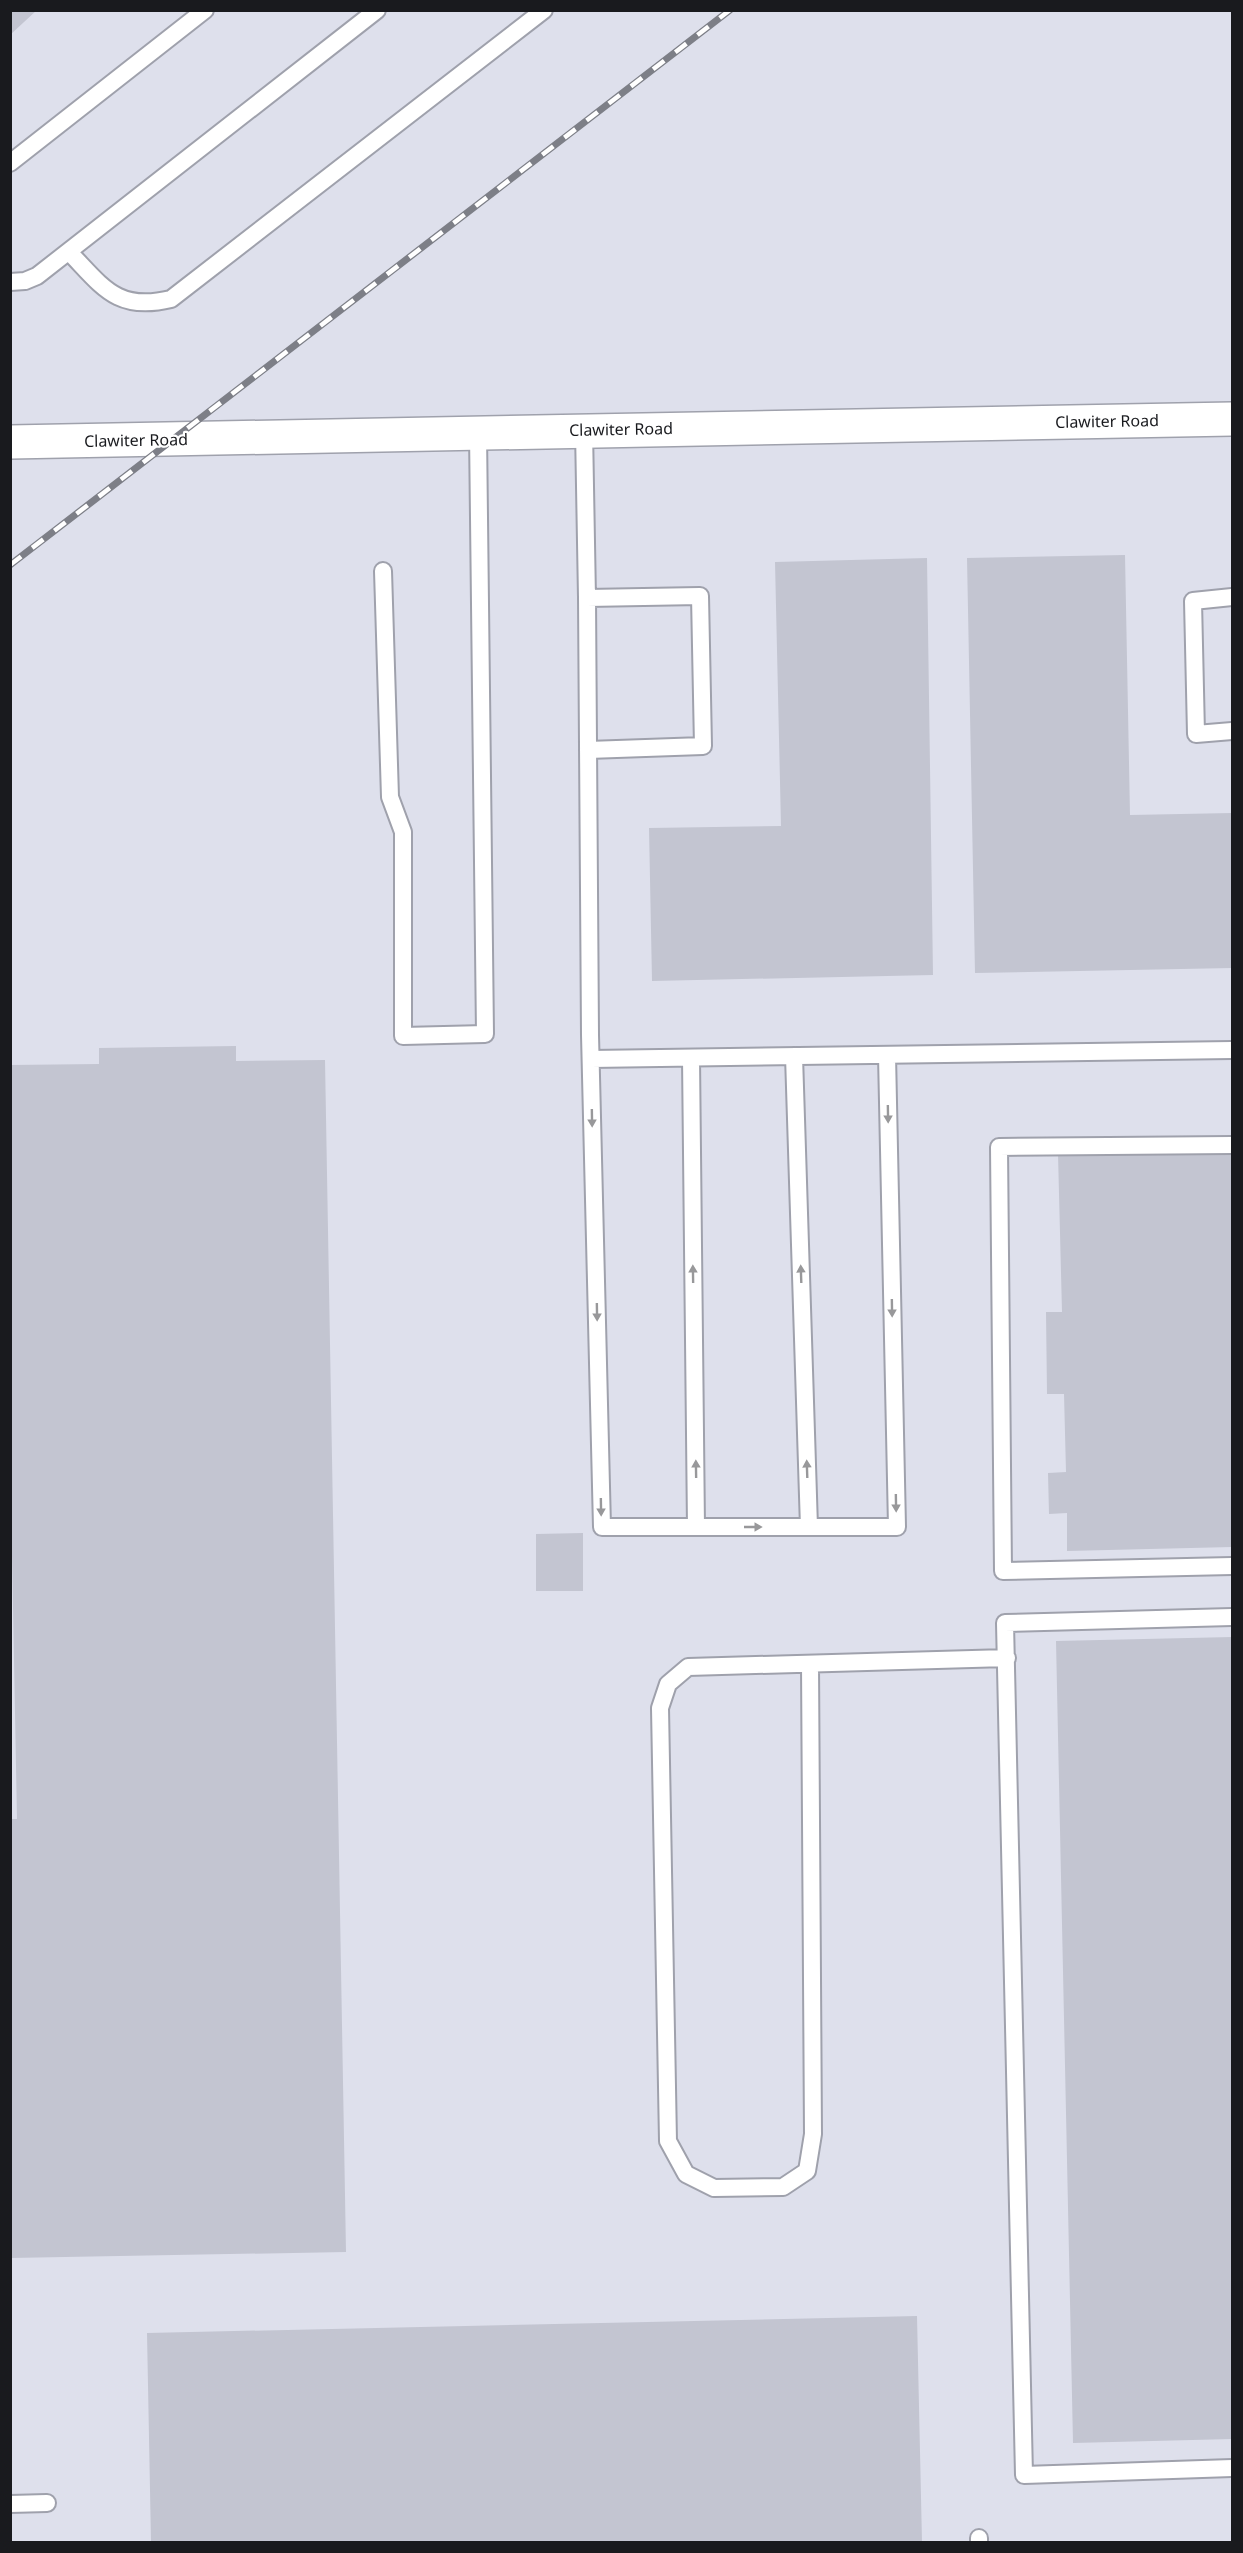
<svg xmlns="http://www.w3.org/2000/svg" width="1243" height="2553" font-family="'Noto Sans',sans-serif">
	<rect width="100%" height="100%" fill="#dee0ec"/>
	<path fill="#c3c5d1" d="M10,10H37L10,35Z
		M1125,555L1130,815L1232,813V968L975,973L967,558Z
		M927,558L933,975L652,981L649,828L781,826L775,562Z
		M236,1046V1061L325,1060L346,2252L10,2258V1819H17L10,1449V1065L99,1064V1048Z
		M1232,1150V1547L1067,1551V1513L1049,1514L1048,1473L1066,1472L1064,1394H1047L1046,1312H1062L1058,1154Z
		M583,1533V1591H536V1534Z
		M1232,1637V2439L1073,2443L1056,1641Z
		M917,2316L922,2542H151L147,2333Z"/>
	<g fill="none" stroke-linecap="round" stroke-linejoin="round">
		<g stroke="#9fa1ac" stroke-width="20">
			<path id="service" d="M10,163L205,10
				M69,252C103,287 117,312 171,299L544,10
				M10,282L25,281L37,276L377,10
				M584,430L587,598
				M383,571L390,797L403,832V1036L485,1034L478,432
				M1232,597L1193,601L1196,734L1232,731
				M588,750L703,746L700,596L587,598L590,1035L602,1527H897L887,1055
				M794,1056L809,1527
				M691,1058L696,1527
				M591,1059L1232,1050
				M1232,1145L999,1147L1003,1571L1232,1566
				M1232,1617L1005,1623L1024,2475L1232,2468
				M810,1664L813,2134L807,2171L783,2187L714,2188L686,2174L668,2141L660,1708L668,1684L688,1667L1007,1658
				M10,2504L47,2503
				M979,2538V2542"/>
		</g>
		<g stroke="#9fa1ac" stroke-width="36">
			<path id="tertiary" d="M10,442L1232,419"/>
		</g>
		<use href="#service" stroke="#fff" stroke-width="16"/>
		<use href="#tertiary" stroke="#fff" stroke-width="33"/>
		<g stroke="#7d7f87" stroke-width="7">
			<path id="rail" d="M10,565L730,10"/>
		</g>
		<use href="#rail" stroke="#fff" stroke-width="4.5" stroke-dasharray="14" stroke-linecap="butt"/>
	</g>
	<defs><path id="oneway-solid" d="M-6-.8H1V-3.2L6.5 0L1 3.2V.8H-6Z" transform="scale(1.5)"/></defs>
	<g fill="#98989a">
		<use href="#oneway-solid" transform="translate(888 1114) rotate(89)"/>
		<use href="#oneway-solid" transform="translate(592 1118) rotate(89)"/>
		<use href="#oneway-solid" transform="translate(693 1274) rotate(-91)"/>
		<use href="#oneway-solid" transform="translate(801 1274) rotate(-92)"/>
		<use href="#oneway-solid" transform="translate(892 1308) rotate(89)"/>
		<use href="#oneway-solid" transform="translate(597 1312) rotate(89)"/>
		<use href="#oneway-solid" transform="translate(696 1469) rotate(-91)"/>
		<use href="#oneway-solid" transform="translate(807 1469) rotate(-92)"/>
		<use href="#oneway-solid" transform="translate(896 1503) rotate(89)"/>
		<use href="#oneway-solid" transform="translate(601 1507) rotate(89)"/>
		<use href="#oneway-solid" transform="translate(753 1527)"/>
	</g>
	<g text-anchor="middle" stroke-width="4.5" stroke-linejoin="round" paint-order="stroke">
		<g font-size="16" fill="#191a1e" stroke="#fff">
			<text transform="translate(1107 421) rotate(-1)" y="6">Clawiter Road</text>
			<text transform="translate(621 429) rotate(-1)" y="6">Clawiter Road</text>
			<text transform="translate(136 440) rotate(-1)" y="6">Clawiter Road</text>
		</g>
	</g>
	<rect width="1243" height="2553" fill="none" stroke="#191a1e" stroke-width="24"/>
</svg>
